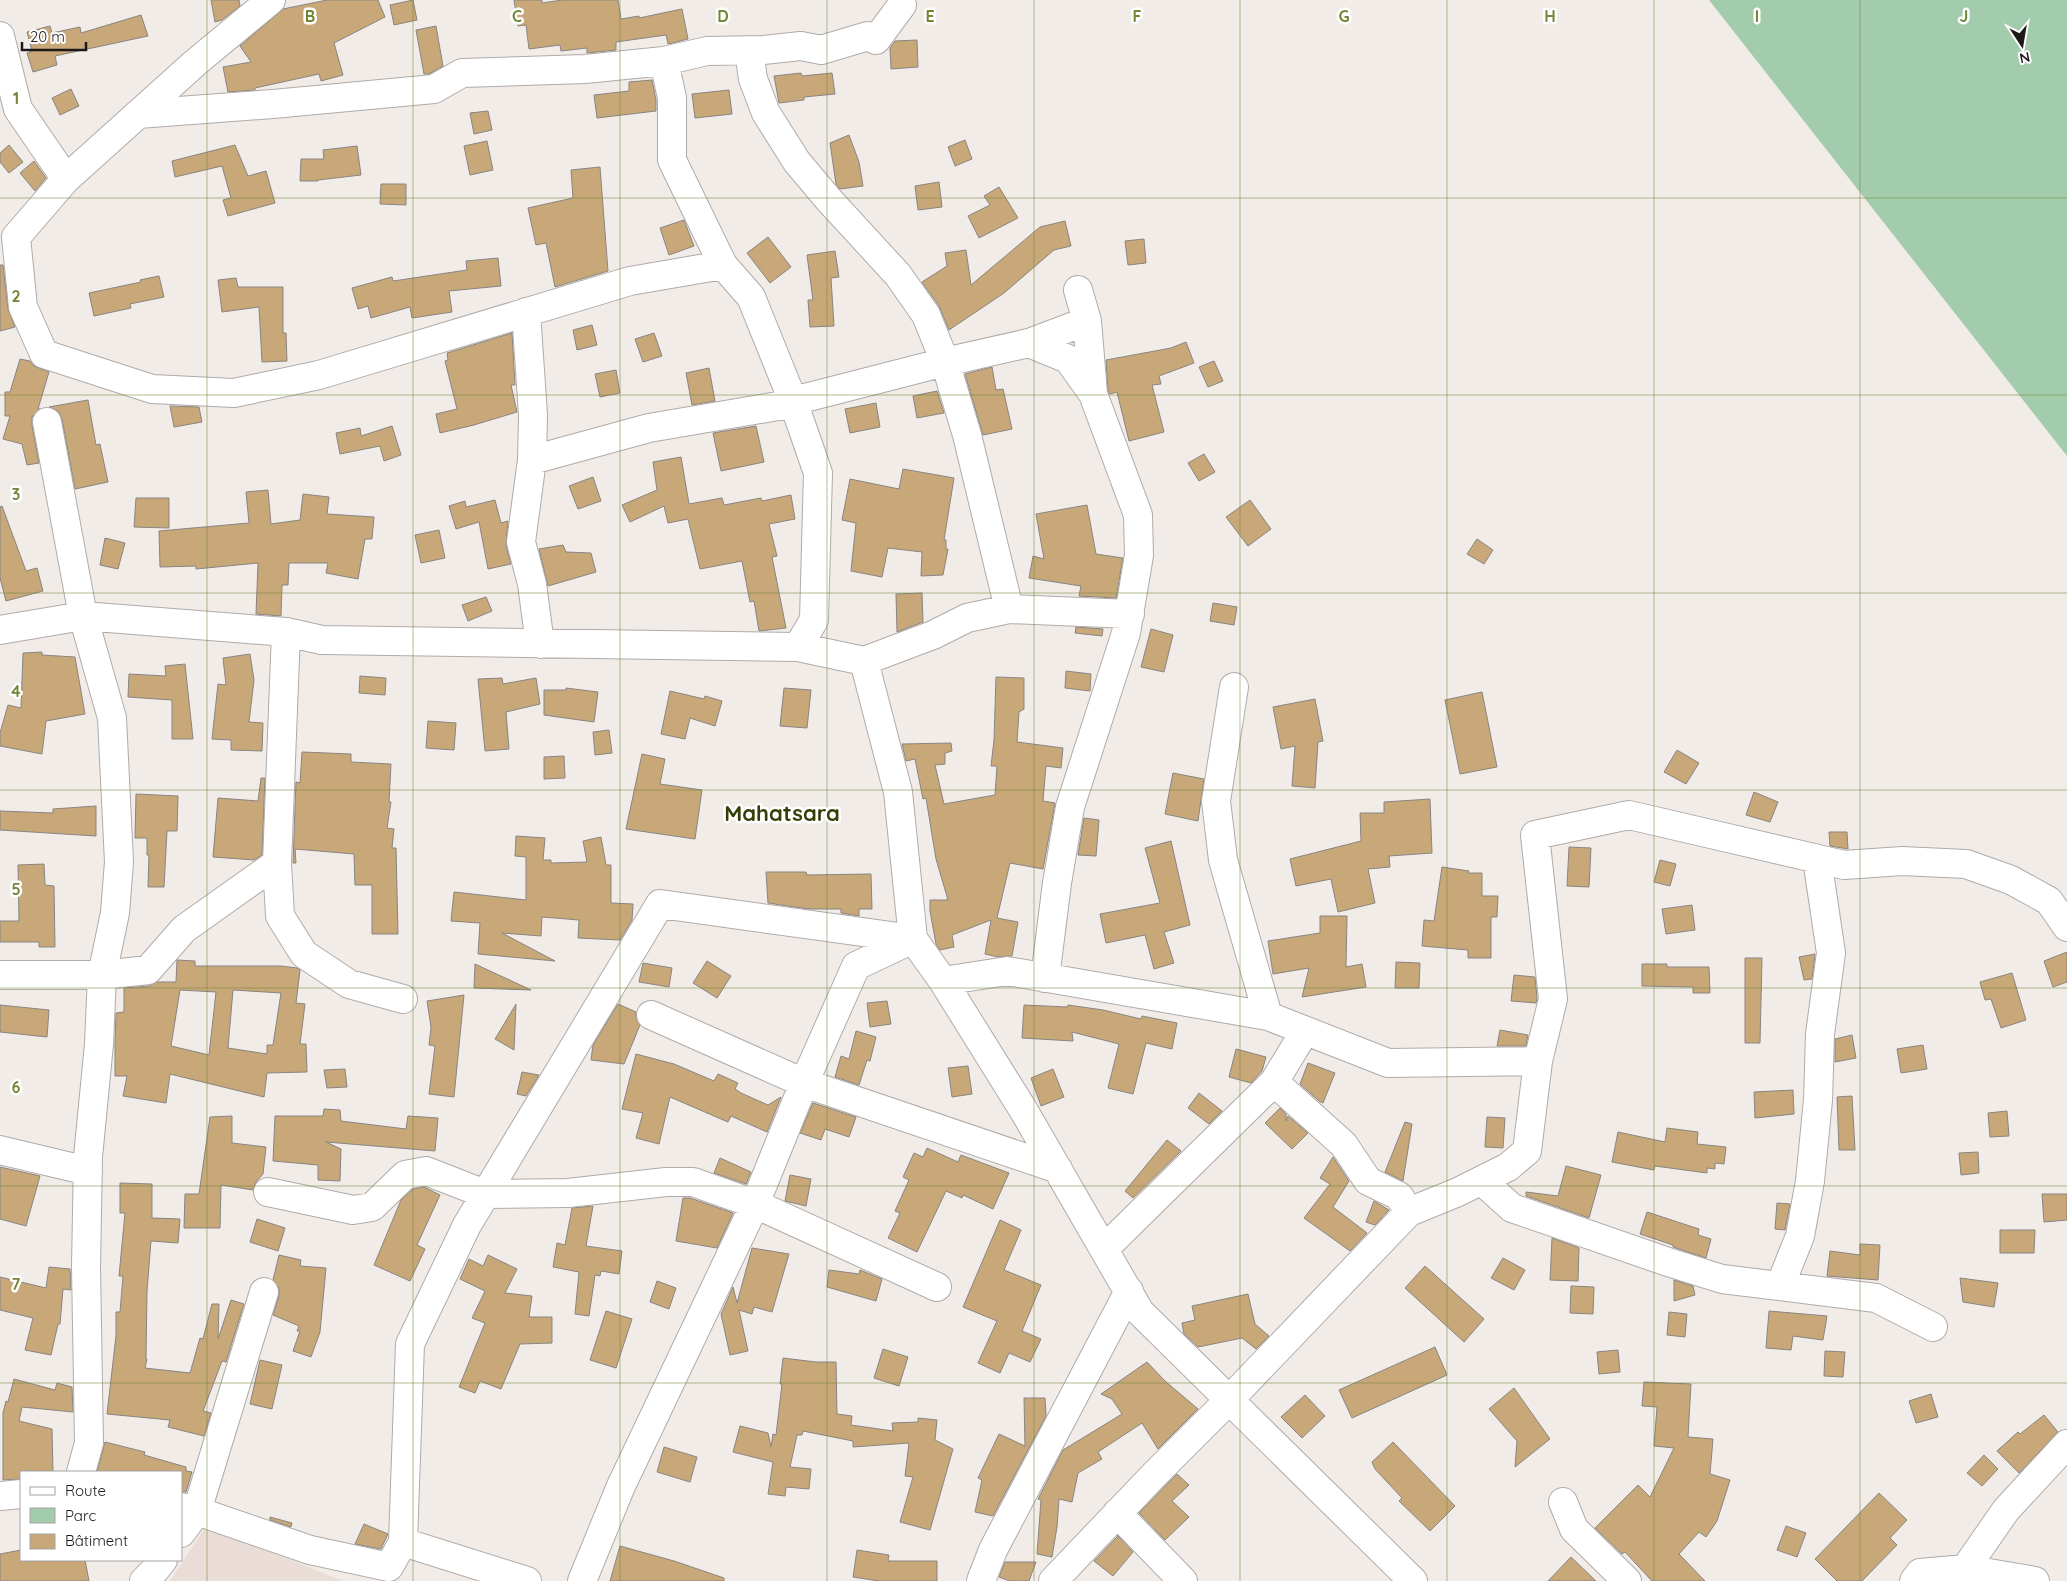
<svg xmlns="http://www.w3.org/2000/svg" width="2067" height="1581" font-family="Quicksand,sans-serif">
	<rect width="100%" height="100%" fill="#f2ece9"/>
	<path fill="#eadcd6" d="M206,1526L343,1581H170Z"/>
	<path fill="#a3ccad" d="M1709,0H2067V456Z"/>
	<path fill="#c8a779" stroke="#888581" fill-rule="evenodd" d="M211,0H239L240,6L222,20L215,22Z
		M327,0H378L385,17L334,43L343,75L321,81L319,74L255,88V90L228,92L223,67L251,62L240,46L283,9Z
		M413,0L417,20L394,25L390,5Z
		M514,0H542V3L562,0H618L621,19L639,16V18L682,9L688,39L668,44L666,35L616,42V50L587,53V48L561,51L560,45L529,49L526,25L518,26Z
		M141,15L148,36L55,56L57,65L33,72L27,53L32,51L27,32L50,26L52,33L80,27L81,33Z
		M436,26L443,66L429,74H424L416,30Z
		M917,40L918,67L891,69L890,48L895,41Z
		M801,73L802,76L832,73L835,94L804,97V100L779,103L774,76Z
		M652,80L656,100V111L597,118L594,95L629,91V82Z
		M71,89L79,106L60,115L52,98Z
		M729,90L732,114L695,118L692,94Z
		M488,111L492,130L474,134L470,113Z
		M849,135L859,162L863,186L840,189L836,184L830,143Z
		M965,140L972,159L955,166L948,147Z
		M487,141L493,170L470,175L464,146Z
		M9,145L23,162L9,173L0,162V153Z
		M235,145L248,176L266,171L275,203L228,216L223,200L231,198L222,166L175,177L172,161Z
		M357,146L361,175L318,180V181H300L301,159H324L323,150Z
		M34,161L46,178L35,191L20,173Z
		M600,167L608,271L555,287L546,243L536,245L528,208L573,198L571,170Z
		M939,182L942,207L918,210L915,186Z
		M381,184H406V205L380,204Z
		M999,187L1018,218L979,238L968,216L990,205L984,196Z
		M684,220L694,246L669,255L660,228Z
		M1065,221L1071,246L1054,250L1004,293L949,330L939,306L922,282L947,266L945,253L966,250L971,285L1040,227Z
		M768,237L791,267L770,283L747,253Z
		M1144,239L1146,263L1128,265L1125,241Z
		M835,251L839,277L831,278L834,326L810,327L808,300H813L807,255Z
		M498,258L501,286L449,291L452,312L412,318L410,307L371,318L368,306L358,309L352,288L392,277L393,281L467,270L466,261Z
		M0,265H3L8,309L15,327L0,331Z
		M159,276L164,297L130,304L131,308L94,316L89,293L141,282L140,280Z
		M236,278L238,287H283V333H286L287,361L262,362L259,307L222,312L218,280Z
		M592,325L597,345L577,350L573,330Z
		M512,333L515,385H511L517,412L474,425L440,433L436,414L457,409L445,361L448,360L447,353Z
		M654,333L662,356L643,362L635,339Z
		M1186,342L1194,363L1159,376L1161,384L1152,385L1164,432L1129,441L1117,392L1110,394L1108,391L1106,360L1171,348Z
		M20,359L30,361L34,366L49,372L38,409H40L32,417V425L39,463L27,465L22,444L3,439L10,416H5V392H10Z
		M1214,361L1223,381L1208,387L1199,367Z
		M992,367L996,390L1003,389L1012,429L983,435L965,374Z
		M709,368L715,401L692,405L686,373Z
		M616,370L620,393L600,397L595,374Z
		M937,391L944,413L917,418L913,396Z
		M88,400L96,445L100,444L108,482L75,489L62,419L59,412L49,407Z
		M876,403L880,427L850,433L845,409Z
		M170,406L199,407L202,422L174,427Z
		M392,426L401,455L384,461L380,446L340,454L336,433L360,428L361,436Z
		M756,426L764,462L721,471L713,433Z
		M1204,454L1215,472L1199,481L1188,463Z
		M681,457L689,504L722,498L724,505L761,498L762,501L791,495L795,519L769,524L777,556L772,557L786,628L759,631L754,601L750,602L742,561L700,569L688,519L668,523L664,506L630,522L622,505L657,490L653,462Z
		M903,469L954,478L944,540H946V549H948L943,575L921,576L922,552L888,548L882,577L851,571L856,523L842,520L850,479L899,489Z
		M593,477L601,501L578,509L569,486Z
		M268,490L271,524L300,520L303,494L329,497L327,514L374,517L372,539H365L358,579L326,573L328,563H289L288,585H282L281,616L256,614L258,563L196,569V566L160,567L159,531L249,523L246,492Z
		M136,498H169V528L134,527Z
		M495,500L501,523L508,521L506,546L511,564L488,569L479,522L456,529L449,506L465,501L466,507Z
		M1250,500L1271,529L1248,546L1226,517Z
		M1087,505L1096,554L1123,558L1116,598L1079,596L1081,586L1029,578L1033,556L1044,559L1036,514Z
		M2,506L26,571L37,568L43,591L6,601L0,578V507Z
		M439,530L445,558L421,563L415,535Z
		M105,538L125,543L118,569L100,565Z
		M1477,539L1493,550L1484,564L1467,554Z
		M563,545L566,552L591,553L596,572L548,586L539,549Z
		M922,593L923,622L897,632L896,594Z
		M486,597L492,611L468,621L462,605Z
		M1213,603L1237,607L1234,625L1210,621Z
		M1076,627L1103,629L1102,636L1075,633Z
		M1151,629L1173,635L1164,672L1141,667Z
		M42,652V655L75,657L85,714L46,721L42,754L0,746V733L8,705L21,708L23,653Z
		M250,654L254,680L249,722L263,723L262,751L231,750V740L212,739L218,684L226,685L223,658Z
		M185,664L193,739H172V700L128,697L129,674L166,676L165,666Z
		M1066,671L1091,674L1090,691L1065,688Z
		M360,676L386,678L385,695L359,693Z
		M996,677L1024,678V709L1019,712L1017,742L1063,748L1061,768L1046,766L1043,801L1055,803L1043,869L1010,863L997,918L1018,922L1012,956L998,957L985,954L991,920L952,935L954,947L940,950L936,944L930,911V900H948L936,859L926,798L923,799L915,759L906,761L902,744L951,743L952,751L945,753V764L935,765L944,804L995,795L997,766H991L994,740Z
		M502,678L503,684L536,678L540,704L506,712L509,749L485,751L478,679Z
		M566,688L598,692L594,722L544,715V690H566Z
		M784,688L811,690L807,728L780,726Z
		M670,691L704,699L705,696L722,701L715,726L690,718L685,739L661,734Z
		M1482,692L1497,767L1460,774L1445,700Z
		M1315,699L1323,741L1318,742L1315,788L1292,786L1295,746L1281,749L1273,707Z
		M428,721L456,723L454,750L426,748Z
		M609,730L612,753L595,755L593,732Z
		M1677,750L1699,763L1686,784L1664,772Z
		M302,752L351,754V762L391,764L389,802H391L387,828L394,829L392,848H396L398,934H372V885H355L354,854L295,849L296,863H293L296,782L300,783Z
		M642,754L665,759L660,784L702,790L695,839L626,829Z
		M564,756L565,778L544,779V757Z
		M1173,773L1204,779L1198,821L1165,814Z
		M261,778H265L262,855L254,860L213,857L218,798L258,801Z
		M1754,792L1778,802L1770,822L1746,815Z
		M136,794L178,796L177,831H167L164,887H148L149,855H147V838H135Z
		M1430,799L1432,853L1389,856L1390,867L1368,869L1375,903L1338,912L1331,879L1296,886L1290,859L1361,841L1360,813H1384V802Z
		M96,806V836L0,830V811L53,813V809Z
		M1084,818L1099,820L1096,856L1078,855Z
		M1829,832H1847L1848,849L1830,846Z
		M516,836L545,838L543,860H551V863L587,862L583,841L601,837L606,865H611V903L633,904L632,920L620,940L578,938L579,920L542,917L541,936L502,933L555,961L478,954L480,923L451,921L454,892L526,900V857L515,856Z
		M1171,841L1190,925L1164,932L1174,963L1154,969L1145,935L1106,943L1100,914L1160,903L1145,848Z
		M1569,847L1591,848L1589,887L1567,886Z
		M1660,860L1676,864L1670,886L1654,882Z
		M44,864L45,885L54,886L55,947H39V942H0V921H19L18,865Z
		M1442,867L1469,871L1468,873H1482V896H1498L1497,917H1491V958H1468V950L1422,946L1424,920L1434,921Z
		M766,872H806L807,875L871,874L872,909H859V916L841,913V909H808L768,903Z
		M1692,905L1695,930L1666,934L1662,909Z
		M1320,916H1347L1346,967L1362,964L1366,987L1302,997L1309,968L1273,974L1268,941L1320,933Z
		M2067,952V982L2053,987L2044,961Z
		M1815,954L1812,979L1804,980L1799,957Z
		M1745,958H1762L1760,1043H1745Z
		M177,960L195,961V966H281L297,968L300,970L296,1003L305,1004L300,1044H306L307,1072L267,1073L264,1097L170,1074L166,1103L123,1096L127,1076H115V1043L116,1013L124,1012V988L150,986L156,982H176ZM180,990L216,992L209,1055L171,1046ZM233,990L281,993L273,1045H267V1054L228,1048Z
		M707,961L731,976L717,998L693,983Z
		M1396,962L1420,963L1419,988H1395Z
		M643,963L672,968L669,987L639,982Z
		M475,964L531,990L474,988Z
		M1642,964H1667V967H1709L1710,993H1693V987L1642,986Z
		M2012,973L2026,1020L2001,1028L1991,999L1985,1000L1980,982Z
		M1514,975L1535,977L1537,998L1536,1003L1511,1001Z
		M464,995L454,1097L429,1094L435,1046L429,1045L431,1027L427,1001Z
		M887,1001L891,1024L870,1027L867,1003Z
		M516,1004L514,1050L495,1039Z
		M618,1004L636,1012V1017L640,1025L624,1064L591,1060L593,1045Z
		M0,1005L49,1010L47,1037L0,1032Z
		M1024,1005L1067,1007L1068,1005L1103,1010L1141,1019L1142,1016L1177,1023L1172,1049L1146,1043L1133,1094L1108,1088L1119,1044L1072,1032L1073,1041L1022,1038Z
		M1500,1030L1528,1035L1526,1046H1497Z
		M856,1031L876,1037L870,1061L867,1060L859,1085L835,1077L841,1056L849,1059Z
		M1852,1035L1856,1058L1835,1062V1039Z
		M1923,1045L1927,1069L1901,1073L1897,1049Z
		M1236,1049L1266,1057L1262,1071L1251,1083L1229,1077Z
		M636,1054L674,1064L714,1081L718,1074L738,1083L735,1089L741,1093L768,1105L781,1097L767,1132L731,1116L728,1122L670,1097L659,1144L636,1138L643,1113L622,1109Z
		M1308,1063L1335,1073L1323,1103L1319,1101L1300,1084Z
		M968,1066L972,1094L952,1097L948,1068Z
		M345,1069L347,1087L327,1088L324,1070Z
		M1053,1069L1064,1097L1041,1106L1031,1078Z
		M522,1072L539,1075L526,1096L517,1094Z
		M1793,1090L1794,1114L1755,1118L1754,1092Z
		M1199,1093L1222,1111L1209,1124L1188,1108Z
		M1852,1096L1855,1150H1839L1837,1097Z
		M813,1103L856,1117L849,1137L825,1129L821,1140L800,1133Z
		M1280,1108L1286,1114V1121L1288,1116L1308,1133L1292,1149L1265,1123Z
		M324,1109L340,1110L341,1121L406,1129L408,1116L438,1118L435,1151L326,1142L341,1149L340,1181L318,1180V1165L273,1161L275,1116H323Z
		M2007,1111L2009,1136L1990,1137L1988,1113Z
		M232,1116V1143L266,1147L263,1174L256,1182L253,1190L221,1185L220,1228H184L185,1194H199L210,1117Z
		M1487,1117L1505,1118L1503,1148L1485,1147Z
		M1405,1122L1412,1124L1403,1181L1385,1172Z
		M1667,1128L1698,1132L1697,1144L1726,1147L1724,1164L1715,1163V1169L1707,1168V1173L1655,1166L1654,1170L1612,1162L1618,1132L1665,1142Z
		M1167,1140L1181,1151L1133,1198L1125,1191Z
		M927,1148L958,1162L961,1155L1009,1173L993,1209L963,1195L962,1198L946,1191L917,1252L888,1238L900,1213L895,1211L909,1180L903,1177L914,1153L923,1157Z
		M1978,1152L1979,1173L1961,1175L1959,1153Z
		M1333,1157L1349,1181L1333,1207L1367,1233L1350,1251L1304,1218L1330,1184L1320,1178Z
		M720,1158L751,1172L746,1184L714,1173Z
		M1566,1166L1601,1175L1589,1218L1526,1196V1192L1558,1196Z
		M0,1167L40,1176L26,1226L0,1219Z
		M790,1175L811,1179L806,1206L785,1201Z
		M120,1183L152,1184V1218L180,1219L178,1243L151,1241L147,1291L146,1359H147L145,1368L190,1373L200,1338L203,1339L212,1304H219L218,1339L231,1300L244,1304L226,1362L222,1361L203,1411L211,1413L204,1436L168,1427L170,1420L107,1414L116,1336V1312H120L123,1276H119L125,1213H120Z
		M424,1187L440,1195L417,1245L425,1249L410,1281L374,1265L401,1200L413,1189Z
		M2042,1194H2067V1220L2044,1222Z
		M683,1198H690L733,1213L717,1248L676,1241Z
		M1374,1201L1389,1210L1375,1225L1366,1222Z
		M1777,1203L1790,1204L1785,1230L1775,1229Z
		M593,1206L586,1246L622,1251L619,1274L601,1271L600,1276L595,1275L589,1316L575,1314L579,1272L553,1267L557,1243L565,1245L572,1208Z
		M1647,1212L1699,1229L1698,1235L1711,1239L1706,1258L1673,1247V1245L1640,1234Z
		M257,1219L285,1228L278,1251L250,1242Z
		M1000,1220L1021,1230L1004,1270L1041,1285L1022,1331L1041,1339L1030,1362L1009,1353L1000,1373L978,1363L997,1321L963,1307Z
		M2000,1230H2035L2034,1253H2000Z
		M1552,1238L1579,1248L1578,1281L1550,1280Z
		M1860,1244L1880,1245L1878,1280L1827,1276L1830,1251L1860,1255Z
		M752,1248L789,1254L772,1312L754,1307L752,1314L739,1310L748,1351L730,1355L721,1314L733,1287L737,1303Z
		M279,1255L301,1260L300,1266L326,1268L320,1332L311,1357L293,1351L300,1331H297L299,1326L273,1315L279,1296V1288L273,1280Z
		M488,1255L517,1269L505,1293L532,1296L529,1317H552V1343L520,1344L501,1389L480,1381L475,1393L459,1387L485,1323L472,1318L485,1291L460,1279L469,1259L483,1266Z
		M1503,1258L1525,1270L1514,1290L1491,1278Z
		M1425,1266L1484,1319L1464,1342L1405,1288Z
		M49,1267L70,1269L71,1290L63,1289L60,1324H58L51,1355L25,1350L33,1318L0,1310V1277L46,1288Z
		M829,1270L859,1274L860,1270L882,1279L876,1301L827,1287Z
		M1960,1278L1998,1283L1994,1307L1963,1302Z
		M1674,1280L1693,1286L1695,1295L1674,1301Z
		M657,1281L676,1288L669,1309L650,1302Z
		M1571,1286L1594,1287L1593,1314L1570,1313Z
		M1248,1294L1255,1324L1269,1336L1256,1349L1242,1338L1198,1347L1184,1334L1182,1323L1195,1320L1192,1306Z
		M606,1311L632,1319L616,1368L590,1360Z
		M1769,1311L1827,1316L1823,1340L1793,1336L1791,1350L1766,1348Z
		M1669,1312L1687,1314L1685,1337L1667,1335Z
		M1435,1347L1447,1375L1352,1418L1339,1390Z
		M883,1349L908,1357L899,1386L874,1378Z
		M1618,1350L1620,1372L1599,1374L1597,1352Z
		M1825,1351L1845,1352L1843,1377L1824,1376Z
		M783,1358L816,1362H836L837,1414L852,1416L851,1425L893,1431L892,1423L918,1422V1418L937,1420L935,1440L953,1449L930,1530L900,1522L913,1477L905,1476L909,1443L853,1447V1441L803,1431L802,1435H797L790,1467L811,1469L809,1489L786,1487L785,1496L768,1494L773,1462L733,1452L740,1426L768,1433L771,1447L773,1434L776,1435L782,1384H780Z
		M260,1360L282,1365L272,1409L250,1404Z
		M1147,1362L1165,1381L1198,1409L1158,1449L1142,1423L1098,1452L1102,1459L1078,1473L1072,1502L1059,1499L1057,1527L1052,1557L1037,1554L1041,1500L1038,1499L1063,1450L1122,1414L1112,1399L1101,1394Z
		M14,1379L55,1390L57,1383L72,1387L73,1412L22,1407L19,1421L52,1429L53,1472H21V1479L3,1480V1413L6,1401L8,1402Z
		M1644,1382L1691,1384L1688,1437L1713,1439L1710,1474L1730,1480L1717,1521L1706,1537L1699,1532L1679,1554L1705,1581H1652L1625,1552L1622,1554L1595,1528L1638,1485L1650,1497L1674,1448L1654,1446L1657,1407L1642,1406Z
		M1514,1388L1550,1439L1515,1467L1517,1441L1489,1409Z
		M1931,1394L1938,1417L1916,1423L1909,1401Z
		M1305,1395L1325,1416L1302,1438L1281,1417Z
		M1024,1398H1045L1046,1416L993,1516L975,1512L982,1480L978,1478L999,1434L1025,1446Z
		M2044,1415L2058,1432L2019,1473L1997,1451L2018,1432L2020,1434Z
		M105,1442L145,1452L144,1455L186,1467V1471L192,1472L186,1492H181V1472H97Z
		M1393,1442L1455,1506L1430,1531L1399,1501L1402,1498L1375,1469L1372,1462Z
		M664,1447L697,1457L690,1482L657,1472Z
		M1984,1455L1998,1469L1982,1486L1967,1473Z
		M1177,1474L1189,1485L1172,1501L1189,1517L1165,1540L1139,1513Z
		M1879,1493L1907,1520L1890,1538L1897,1545L1862,1581H1837L1815,1559Z
		M270,1517L292,1523L291,1527L270,1520Z
		M364,1524L388,1534L381,1549L355,1544Z
		M1786,1526L1806,1533L1797,1557L1777,1550Z
		M1118,1536L1133,1552L1113,1576L1094,1561Z
		M620,1546L674,1561L724,1578V1581H610Z
		M21,1550V1560H85L89,1581H0V1554Z
		M857,1550L889,1555L888,1561H937V1581H879L853,1577Z
		M1571,1557L1596,1581H1548Z
		M1005,1562H1036L1029,1581H1010L999,1577Z"/>
	<g fill="none" stroke-linecap="round" stroke-linejoin="round">
		<g stroke="#b0aba8" stroke-width="30">
			<path id="minor" d="M0,36L18,109L66,179L16,237L23,307L44,354L152,389L234,393L319,375L630,281L723,265
				M749,51L753,79L766,113L797,162L829,200L898,275L926,315L945,362L967,435L1009,609
				M664,61L672,98V160L723,265L751,297L793,401L945,362L1029,343L1068,359L1093,394L1138,515L1139,555L1126,633L1070,807L1057,883L1045,978
				M138,114L273,104L434,89L462,73L585,69L664,61L707,51L763,50L801,46L821,50L868,36L876,40L902,5
				M66,179L195,63L271,0
				M526,312L533,415L532,460L521,542L532,584L540,644
				M1087,321L1093,393
				M1029,343L1087,321L1078,290
				M47,422L83,616L112,718L119,862L115,913L102,975L99,1044L88,1157L86,1267L89,1443L81,1472
				M532,460L649,428L784,405L793,401L818,473L814,620L798,647
				M0,630L83,616L286,632L322,640L798,647L864,661L898,792L913,939L943,981L1024,1111L1140,1312L1413,1581
				M864,661L933,635L967,618L1009,609L1130,614
				M1234,687L1216,801L1223,860L1268,1016
				M277,863L280,916L304,954L349,984L403,999
				M0,975H102L148,970L184,929L277,863L286,632
				M943,981L1007,971L1268,1016L1388,1063L1538,1061
				M651,1015L804,1083L1058,1169
				M1274,1082L1344,1145L1368,1181L1399,1196L1409,1212
				M0,1150L88,1171
				M1482,1181L1512,1208L1668,1262L1722,1279L1876,1298L1933,1327
				M268,1192L353,1210L372,1207L405,1175L426,1171L485,1194L568,1193L666,1182H693L755,1204L937,1287
				M1104,1249L1274,1082L1305,1031
				M1780,1286L1800,1236L1810,1181L1818,1100L1820,1034L1831,953L1817,859
				M0,1496L21,1494
				M1563,1502L1574,1529L1627,1581
				M181,1507L197,1511L264,1292
				M1117,1513L1183,1581
				M181,1533L197,1511L310,1550L389,1567L403,1542L527,1581
				M403,1542L410,1344L467,1225L660,904L913,939
				M1965,1569L2006,1510L2067,1444
				M144,1581L155,1570L163,1560
				M582,1581L621,1486L755,1204L804,1083L856,966L913,939
				M981,1581L993,1550L1129,1291
				M1053,1581L1155,1474L1229,1400L1409,1212L1458,1192L1508,1167L1527,1151L1538,1061L1553,999L1535,835L1629,815L1844,865L1902,861L1966,864L2011,880L2049,901L2067,927
				M1914,1581L1920,1573L1965,1569L2035,1581"/>
		</g>
		<use href="#minor" stroke="#fff" stroke-width="28"/>
	</g>
	<path fill="none" stroke="#738636" stroke-width="1" stroke-opacity="0.55" d="M207,0V1581M413,0V1581M620,0V1581M827,0V1581M1034,0V1581M1240,0V1581M1447,0V1581M1654,0V1581M1860,0V1581M0,198H2067M0,395H2067M0,593H2067M0,790H2067M0,988H2067M0,1186H2067M0,1383H2067"/>
	<g text-anchor="middle" stroke-width="5" stroke-linejoin="round" paint-order="stroke">
		<g font-size="22" font-weight="bold" fill="#333f04" stroke="#fff">
			<text x="782" y="821">Mahatsara</text>
		</g>
	</g>
	<g font-size="16" text-anchor="middle" font-weight="bold" fill="#738636" stroke="#fff" stroke-width="5" stroke-linejoin="round" paint-order="stroke">
		<text x="310" y="22">B</text>
		<text x="517" y="22">C</text>
		<text x="723" y="22">D</text>
		<text x="930" y="22">E</text>
		<text x="1137" y="22">F</text>
		<text x="1344" y="22">G</text>
		<text x="1550" y="22">H</text>
		<text x="1757" y="22">I</text>
		<text x="1964" y="22">J</text>
		<text x="16" y="104">1</text>
		<text x="16" y="302">2</text>
		<text x="16" y="500">3</text>
		<text x="16" y="697">4</text>
		<text x="16" y="895">5</text>
		<text x="16" y="1093">6</text>
		<text x="16" y="1290">7</text>
	</g>
	<rect x="20" y="1471" width="162" height="90" fill="#ffffff" stroke="#a4a3a3"/>
	<rect x="30" y="1487" width="25" height="8" fill="#ffffff" stroke="#a4a3a3"/>
	<text x="65" y="1496" font-size="15" fill="#1c1a19">Route</text>
	<rect x="30" y="1508" width="25" height="15" fill="#a3ccad" stroke="#a4a3a3"/>
	<text x="65" y="1521" font-size="15" fill="#1c1a19">Parc</text>
	<rect x="30" y="1534" width="25" height="15" fill="#c8a779" stroke="#a4a3a3"/>
	<text x="65" y="1546" font-size="15" fill="#1c1a19">Bâtiment</text>
	<g transform="translate(2022 45) rotate(168)" stroke="#ffffff" stroke-width="4" paint-order="stroke">
	<path d="M0-4L9 19L0 12L-9 19Z" fill="#1c1a19"/>
	<text y="-8" font-size="14" font-weight="bold" text-anchor="middle" fill="#1c1a19">N</text>
	</g>
	<path d="M22 42v8h64v-8" fill="none" stroke="#1c1a19" stroke-width="2.5"/>
	<text x="30" y="42" font-size="15" fill="#1c1a19" stroke="#ffffff" stroke-width="4" paint-order="stroke">20 m</text>
</svg>
